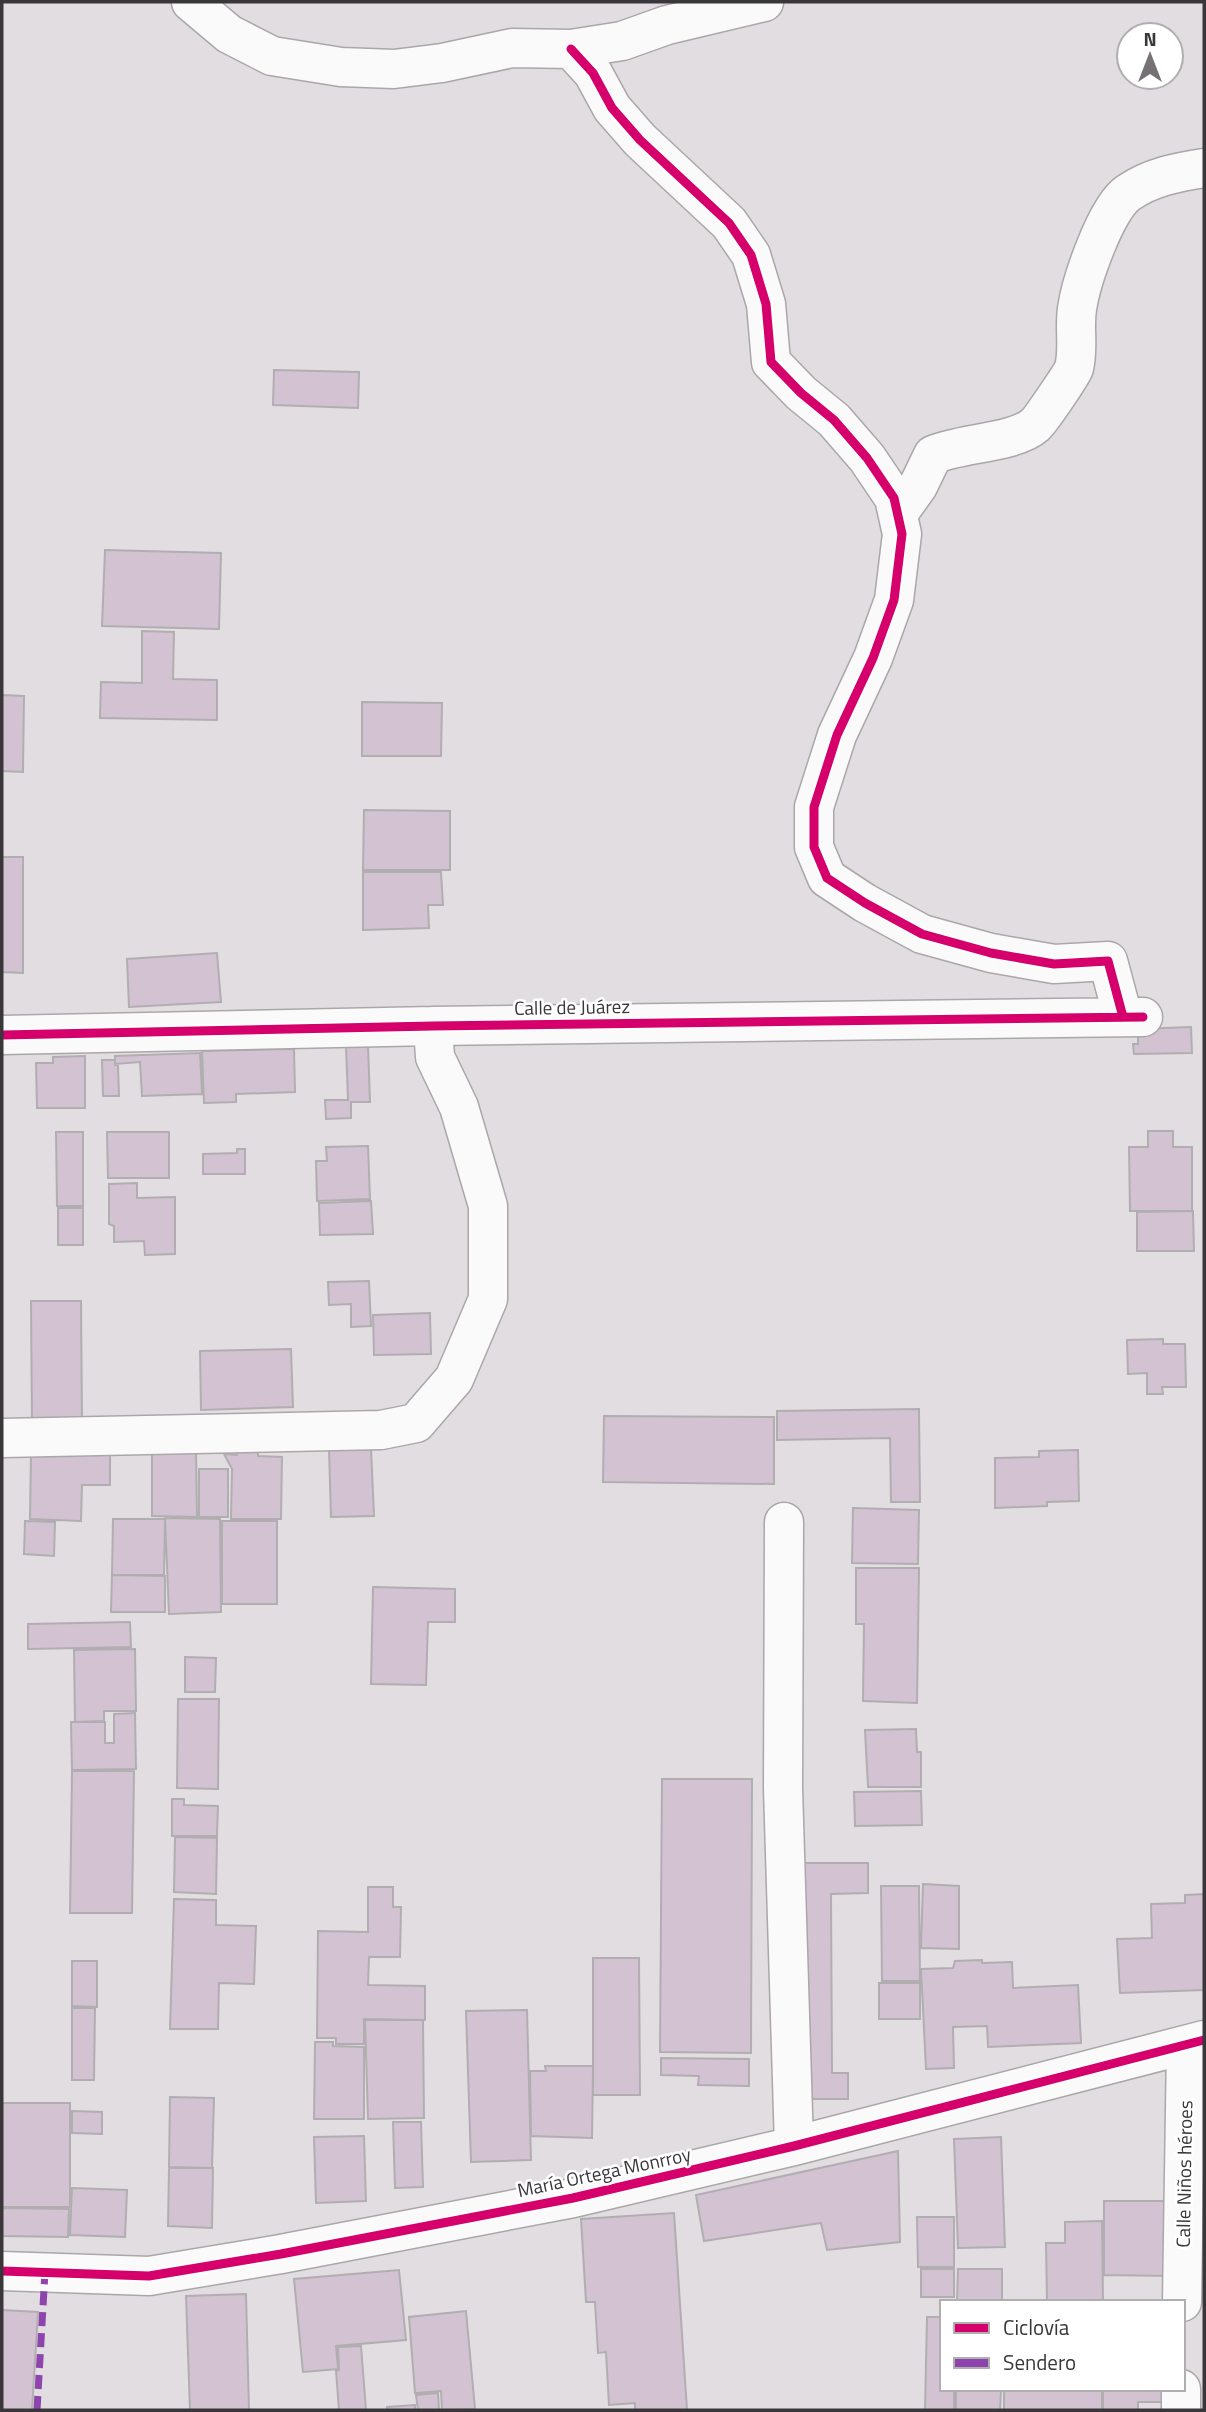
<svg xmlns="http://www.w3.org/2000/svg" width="1206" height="2412" font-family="'Titillium Web',sans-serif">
	<rect width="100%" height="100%" fill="#e2dde1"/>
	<path fill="#d3c3d2" stroke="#b1aeb1" stroke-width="2" d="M274,370L359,372L358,408L273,405Z
		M105,550L221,553L219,629L102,626Z
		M142,631L174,632L173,679L217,680V720L100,718L101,682L142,683Z
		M2,695L24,696L23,772L2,771Z
		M362,702L442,703L441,756H362Z
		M364,810L450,811V870H363Z
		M2,857H23V973L2,972Z
		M363,872H441L443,905H428L429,928L363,930Z
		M217,953L221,1002L129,1007L127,959Z
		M1191,1027L1192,1053L1134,1054L1133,1044H1138V1029Z
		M346,1046H368L370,1102H351V1118L326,1119L325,1100H348Z
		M294,1049L295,1092L236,1094V1102L204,1103L202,1051Z
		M200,1053L202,1094L142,1096L140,1062L115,1064V1056Z
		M85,1056V1108H37L36,1063H53V1057Z
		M102,1060H115V1065H118L119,1096H103Z
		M1148,1131H1173V1147H1192V1211H1130L1129,1147H1148Z
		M56,1132H83V1206H57Z
		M107,1132H169V1178H108Z
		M368,1146L370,1199L317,1201L316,1161H327L326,1147Z
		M237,1149H245V1174H203V1154L237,1153Z
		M137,1183V1198L175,1197V1254L145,1255L144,1241L114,1242V1226L109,1224V1184Z
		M371,1201L373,1234L320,1235L319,1203Z
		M58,1208H83V1245H58Z
		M1193,1211L1194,1251H1137V1212Z
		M369,1281L371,1326L351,1327V1304L329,1305L328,1282Z
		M31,1301H81L82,1423H32Z
		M430,1313L431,1354L374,1355L373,1315Z
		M1163,1339V1344H1185L1186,1387H1162L1163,1394H1147V1373L1128,1374L1127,1340Z
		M291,1349L293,1407L201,1410L200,1351Z
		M919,1409L920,1502H891L890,1438L777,1440V1411Z
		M604,1416L774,1417V1484L603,1482Z
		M237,1448L258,1449V1456L282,1457L281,1519H231L232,1469L224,1454L237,1455Z
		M371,1448L374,1516L331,1517L329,1449Z
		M196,1450L197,1517L152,1516V1452Z
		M1078,1450L1079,1501L1047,1502V1506L995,1508V1458L1039,1457V1451Z
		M31,1452L110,1454V1485H82L81,1521L30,1519Z
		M199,1469H228V1517H199Z
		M853,1508L919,1510L918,1564L852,1563Z
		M165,1518L220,1519L221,1612L169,1614Z
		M113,1519H165L164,1575H112Z
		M25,1521L55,1522L54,1556L24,1554Z
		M222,1521H277V1604H222Z
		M856,1568H919L917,1703L863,1701L864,1624H856Z
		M112,1575L165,1576V1612H111Z
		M373,1587L455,1589V1622H428L426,1685L371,1684Z
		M130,1622L131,1647L28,1649V1624Z
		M135,1649L136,1711H104V1721L75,1722L74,1650Z
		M185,1657L216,1658L215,1692H185Z
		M178,1699H219L218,1789L177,1788Z
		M135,1713L136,1769L72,1770L71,1722H105V1743H114V1714Z
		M916,1729L917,1752H921V1787H868L865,1730Z
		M72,1771H134L132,1913H70Z
		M662,1779H752L751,2053L660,2052Z
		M921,1791L922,1825L855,1826L854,1792Z
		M172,1799H184V1805L218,1806L217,1836H172Z
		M175,1837L217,1838L216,1894L174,1892Z
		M799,1863H868V1893L831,1894L832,2073H848V2099H801Z
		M923,1884L959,1886V1949L921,1948Z
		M881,1886H919L920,1981H882Z
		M368,1887H393V1907H401L400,1957H369L368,1985L425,1986V2020L364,2019V2044H336V2038H317L318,1931L368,1932Z
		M1204,1894V1990L1120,1993L1117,1939L1152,1938L1151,1904L1185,1903V1895Z
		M174,1899L216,1900V1925L256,1926L254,1984L219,1983L218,2029H170Z
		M593,1958H639L640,2095H593Z
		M982,1960V1963L1012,1962L1013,1988L1078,1985L1081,2043L988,2047L987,2026L953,2027L954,2068L926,2069L921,1969L953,1968L955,1961Z
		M72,1961H97V2007L72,2006Z
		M879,1983H920V2019H879Z
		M72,2008H95L94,2080H72Z
		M527,2010L531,2160L471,2162L466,2011Z
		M365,2020H423L424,2118L368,2119Z
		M315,2042H333V2046L364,2047V2119H314Z
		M661,2058L749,2059V2086L698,2085L699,2076L661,2075Z
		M545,2066H593L592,2138L531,2136L530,2071H546Z
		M170,2097L214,2098L212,2168L169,2167Z
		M2,2103H70V2207H2Z
		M72,2111L102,2112V2134L72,2133Z
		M393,2122H421L423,2187L395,2188Z
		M364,2136L366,2201L316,2203L314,2137Z
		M1001,2137L1005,2247L958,2248L954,2139Z
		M898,2151L900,2242L827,2250L821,2223L704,2241L696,2195Z
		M169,2168H213L212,2228L168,2226Z
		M72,2188L127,2190L125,2237L70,2235Z
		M1104,2201H1172L1171,2276L1104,2275Z
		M2,2208L69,2209L68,2237L2,2236Z
		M674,2213L687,2410H635V2403L609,2405L606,2352L598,2353L595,2302H586L581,2219Z
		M917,2217H954V2267H918Z
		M1102,2221L1103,2302H1047L1046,2243H1065V2222Z
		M921,2269H954V2297H921Z
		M958,2269H1002V2302H957Z
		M399,2270L406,2340L336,2346L338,2369L303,2372L294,2279Z
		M246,2294L249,2410H190L186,2296Z
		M2,2310L38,2312L32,2410H2Z
		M466,2311L475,2409L442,2410L441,2391L415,2393L409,2317Z
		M927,2317H942V2389H954V2410H925Z
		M361,2346L366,2410H339L336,2371L339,2370L338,2347Z
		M956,2389H1001L1000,2410H956Z
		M1004,2389H1102V2410H1004Z
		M1103,2389H1167V2402H1138V2410H1103Z
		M438,2393L439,2410H418L416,2395Z
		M415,2405V2410H387V2407Z"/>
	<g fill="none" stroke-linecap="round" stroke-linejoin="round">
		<g stroke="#aaa7a9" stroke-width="41">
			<path id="street" d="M191,2L229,34L272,56L341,67L394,69L442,63L512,48L571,49L622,41L667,25L764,2
				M571,49L593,73L612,108L640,140L729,223L751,255L766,304L771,362L801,393L834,420L867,458L894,498L902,534L894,600L873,658L837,735L814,807V847L827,878L865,903L922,934L991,953L1054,964L1108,961L1123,1017
				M898,514L918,486L933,455C960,443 1015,443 1035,425C1040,421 1072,374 1074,368C1079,349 1074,328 1077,309C1081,281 1106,208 1128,193C1151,177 1178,172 1204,168
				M2,1035L433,1026L1143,1017
				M2,1438L381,1430L416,1423L454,1379L488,1299V1206L459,1107L435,1057L433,1026
				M784,1522L783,1788L794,2146
				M2,2271L149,2276L281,2254L573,2198L794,2146L1204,2040
				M1182,2302L1186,2045
				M1181,2410V2389"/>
		</g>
		<use href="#street" stroke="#fbfafa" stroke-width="38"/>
		<path stroke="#8e44ad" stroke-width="7" stroke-dasharray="14 7" stroke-linecap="butt" d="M37,2410L45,2272"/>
		<g stroke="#fff" stroke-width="13">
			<path id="cycleway" d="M571,49L593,73L612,108L640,140L729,223L751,255L766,304L771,362L801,393L834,420L867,458L894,498L902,534L894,600L873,658L837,735L814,807V847L827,878L865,903L922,934L991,953L1054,964L1108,961L1123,1017
				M2,1035L433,1026L1143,1017
				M2,2271L149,2276L281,2254L573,2198L794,2146L1204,2040"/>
		</g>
		<use href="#cycleway" stroke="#d6006c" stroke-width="9"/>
	</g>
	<g text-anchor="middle" stroke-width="5" stroke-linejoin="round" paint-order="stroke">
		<g font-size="19" fill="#3a373a" stroke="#fff">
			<text transform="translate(572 1007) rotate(-1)" y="7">Calle de Juárez</text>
			<text transform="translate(604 2172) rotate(-12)" y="7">María Ortega Monrroy</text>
			<text transform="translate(1184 2174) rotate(-89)" y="7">Calle Niños héroes</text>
		</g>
	</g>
	<rect width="1206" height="2412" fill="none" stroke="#3a373a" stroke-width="7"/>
	<rect x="940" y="2300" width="245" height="91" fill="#ffffff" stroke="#b0afb0" stroke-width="2"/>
	<rect x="954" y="2323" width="35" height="10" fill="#d6006c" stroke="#b0afb0" stroke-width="2"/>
	<text x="1003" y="2335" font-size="21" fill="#3a373a">Ciclovía</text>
	<rect x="954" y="2358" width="35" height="10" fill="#8e44ad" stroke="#b0afb0" stroke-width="2"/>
	<text x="1003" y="2370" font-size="21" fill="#3a373a">Sendero</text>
	<g transform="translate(1150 56)"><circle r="33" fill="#ffffff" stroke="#b0afb0" stroke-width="2"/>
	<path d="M0-5L12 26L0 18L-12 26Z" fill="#757174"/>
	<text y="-10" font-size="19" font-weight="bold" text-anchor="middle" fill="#3a373a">N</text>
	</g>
</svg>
